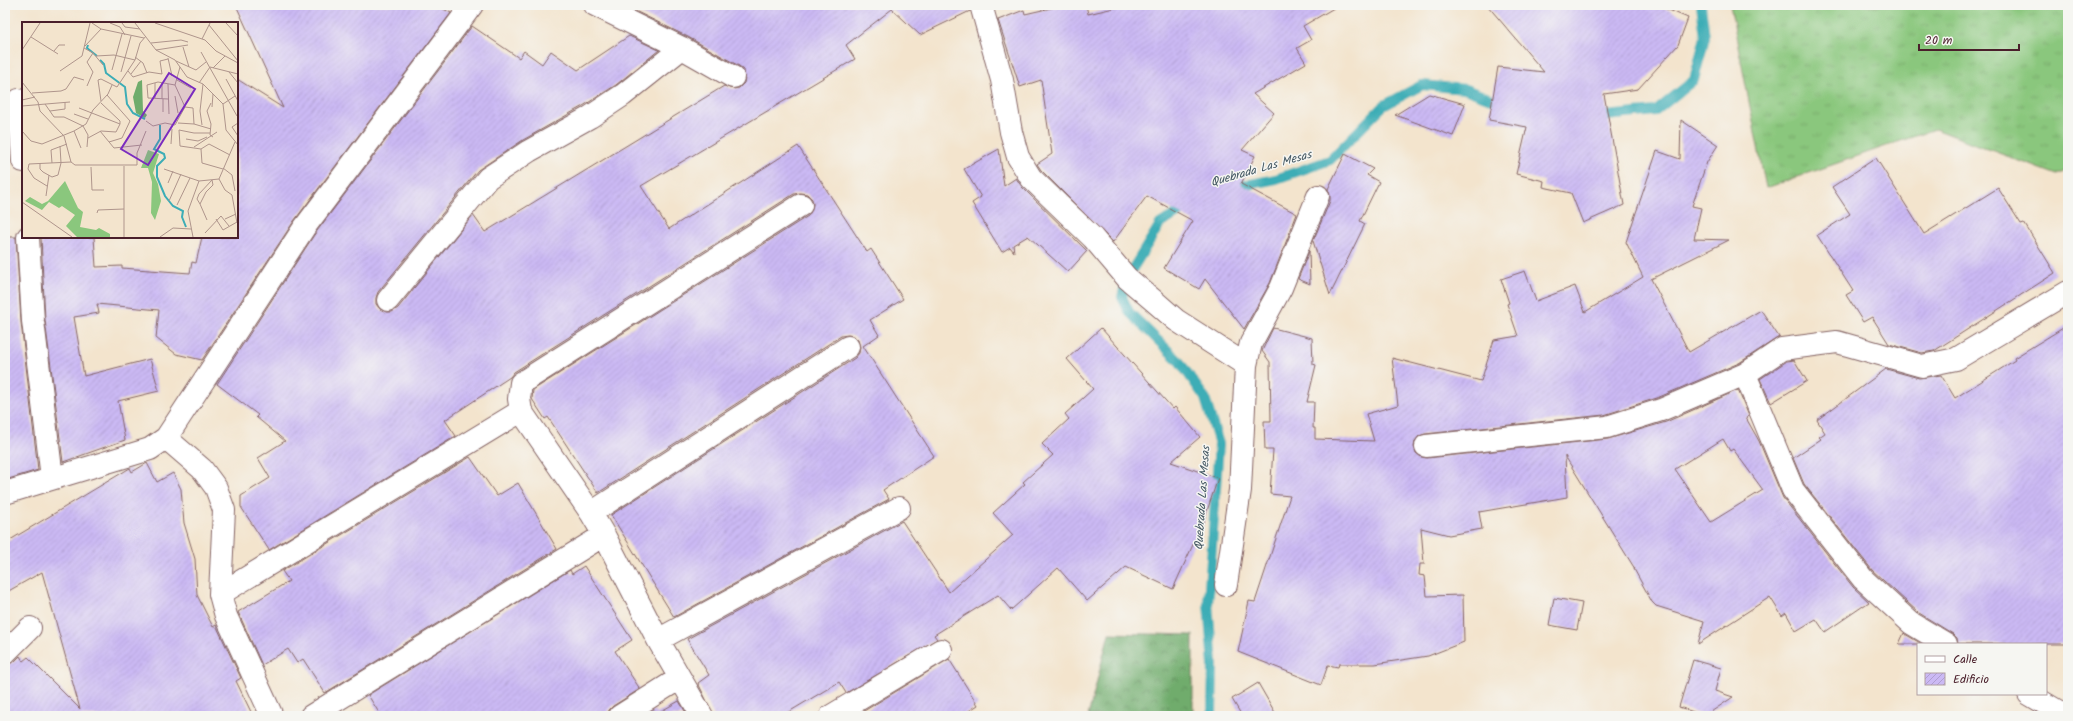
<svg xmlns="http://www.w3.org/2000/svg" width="2073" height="721" font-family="Kalam,sans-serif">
	<defs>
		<pattern id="grass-tufts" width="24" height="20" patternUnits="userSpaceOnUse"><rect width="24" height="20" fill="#8ac77d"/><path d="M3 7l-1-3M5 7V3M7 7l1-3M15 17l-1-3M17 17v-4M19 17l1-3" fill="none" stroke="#79aa6c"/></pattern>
		<pattern id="forest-crowns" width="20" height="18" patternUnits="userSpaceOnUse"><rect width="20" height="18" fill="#6fac6c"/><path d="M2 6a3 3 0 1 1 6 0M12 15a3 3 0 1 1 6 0" fill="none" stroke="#5d8b59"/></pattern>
		<pattern id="building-hatch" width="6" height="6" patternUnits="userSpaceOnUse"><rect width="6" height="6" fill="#cbb9f4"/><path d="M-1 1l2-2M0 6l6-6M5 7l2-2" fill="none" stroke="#b09fd1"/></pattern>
	</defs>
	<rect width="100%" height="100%" fill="#f6f6f2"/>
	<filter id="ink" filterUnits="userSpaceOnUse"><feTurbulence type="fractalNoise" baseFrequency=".025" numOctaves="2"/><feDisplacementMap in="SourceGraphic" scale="8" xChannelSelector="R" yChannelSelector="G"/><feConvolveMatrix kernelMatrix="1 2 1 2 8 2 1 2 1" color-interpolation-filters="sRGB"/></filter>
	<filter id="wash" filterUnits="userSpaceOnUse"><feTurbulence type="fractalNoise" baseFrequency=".012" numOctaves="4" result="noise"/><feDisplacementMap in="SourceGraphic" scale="16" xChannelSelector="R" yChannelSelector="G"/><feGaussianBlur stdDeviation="0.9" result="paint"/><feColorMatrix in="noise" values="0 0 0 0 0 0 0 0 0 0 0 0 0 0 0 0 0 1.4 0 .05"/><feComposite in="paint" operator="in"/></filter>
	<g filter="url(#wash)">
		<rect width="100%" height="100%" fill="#f3e4cd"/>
		<path fill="url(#grass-tufts)" stroke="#6a7354" d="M1730,5H2068V170L2057,175L1935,129L1766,188Z"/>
		<path fill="url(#forest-crowns)" stroke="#5c664c" d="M1109,633L1193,635V716H1088Z"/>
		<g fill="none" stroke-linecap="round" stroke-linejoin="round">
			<path stroke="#3cadb6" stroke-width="10" d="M1596,117L1656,111L1694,80L1705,37L1701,5
				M1231,188L1276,179L1330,160L1383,106L1422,85L1465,89L1504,104
				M1189,206L1160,224L1127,278L1122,297L1129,312L1179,361L1205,398L1219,444L1208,603L1213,665L1212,716"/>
		</g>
		<g id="blocks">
			<path fill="url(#building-hatch)" fill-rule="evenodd" d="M236,5H436L451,13L294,221L202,360L176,354L156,338L159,310L97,304L99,313L74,317L84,376L150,359L159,391L118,401L125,440L63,462L45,320L41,237H94L96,267L122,266V268L190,273L192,262L196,263L202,237H237V79L283,108Z
				M623,5H969L970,11L920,35L892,9L846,45L855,59L641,186L669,229L798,146L867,252L871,249L903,299L870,320L879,335L863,346L934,456L883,490L889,499L674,617L611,515L855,358L859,353L860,347L858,340L853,336L848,335L841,336L598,493L548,417L545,419L532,399L533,390L808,216L812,210L813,204L812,199L807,194L800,193L794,194L514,372L510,377L445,420L456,436L269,550L241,507V496L270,478L258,458L285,441L256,417L258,415L217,384L314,235L472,26L519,58L524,51L542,64L551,51L578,70L629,36L659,50L616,85L583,106L523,140L478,170L378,292L376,298V304L380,309L386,312H392L398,308L473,215L485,232L724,86L733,89L739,88L744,83L745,77L744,70L739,66L688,37Z
				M1064,5H1086L1088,14L1127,5H1339L1303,26L1311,40L1297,48L1306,63L1253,94L1274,113L1242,150L1255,156L1241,184L1297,214L1270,283L1244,329L1205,279L1199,289L1164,268L1193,221L1147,196L1113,242L1041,170L1037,164L1052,154L1041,80L1020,87L998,20L1024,10L1025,14Z
				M1487,5H1657L1688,18L1678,45L1638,89L1604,94L1624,205L1583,223L1571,193L1543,187L1544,181L1516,174L1527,127L1489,120L1498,67L1544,72Z
				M1429,94L1465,104L1453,136L1395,115Z
				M1681,120L1718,145L1707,162L1692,206L1701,208L1694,239L1729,240L1651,279L1689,352L1761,310L1779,337L1739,363L1657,398L1604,415L1425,434L1419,436L1415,441L1414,447L1416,453L1421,457L1427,458L1608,439L1666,422L1738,390L1749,416L1746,418L1759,441L1783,498L1853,587L1869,602L1825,632L1816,619L1796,631L1786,613L1782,616L1770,597L1698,644L1704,621L1656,606L1652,602L1634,569H1635L1565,456L1567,497L1479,512L1482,529L1449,535L1421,528L1424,564H1420L1419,575L1425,576L1427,596L1463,595L1464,642L1428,656L1375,664H1339L1338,667L1328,665L1321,685L1238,652L1249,601L1255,602L1290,496L1270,494L1273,450H1265L1264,421H1271L1270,362L1262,351L1273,328L1312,338L1313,364L1316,365L1307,402H1314L1313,428H1315V439L1374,441L1366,414L1398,405L1392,358L1481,381L1494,340L1518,336L1507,304L1509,303L1501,279L1525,271L1536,301L1575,286L1585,312L1643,277L1626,242L1657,151L1680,159ZM1723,439L1730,451L1733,449L1763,490L1711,522L1675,469Z
				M999,149L1004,186L1016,178L1022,187L1087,251L1068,272L1028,236L1013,245L1014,252L1010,247L1002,252L972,203L981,197L964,169Z
				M1345,154L1373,169L1367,175L1379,182L1360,221L1365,224L1330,295L1313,241L1330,201V195L1328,189Z
				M1876,158L1924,234L1998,188L2021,224L2024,223L2055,273L1934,351L1922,353L1889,344L1872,317L1863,322L1846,295L1853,291L1817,235L1850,214L1832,187Z
				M5,237H16L21,322L38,470L5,480Z
				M1309,251L1310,284L1298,279Z
				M2068,325V644H1958L1957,638L1953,634L1919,613L1872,570L1804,484L1793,458L1821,439L1819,437L1825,433L1817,420L1886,369L1919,378L1941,375L1955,398L2015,360L2014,358Z
				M1101,328L1173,409L1175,407L1200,437L1171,462L1218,478L1198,538H1196L1173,589L1126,567L1087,601L1058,568L1011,610L998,595L934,635L937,639L846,693L839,682L782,716H714L698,683L709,675L687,639L902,521L949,592L1013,535L993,513L1025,484L1023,482L1053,455L1042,444L1069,419L1065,414L1093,389L1067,359Z
				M1794,360L1807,381L1771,403L1760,379L1787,361Z
				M470,457L497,496L518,483L557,549L325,693L303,659L297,663L288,649L262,665L238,612L289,581L282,571Z
				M147,463L157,482L173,473L181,489L184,523L195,559L197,595L213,627L216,625L241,678L236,681L253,716H5V665L14,662L20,656L23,661L28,657L80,709L42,572L5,593V543L130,468L132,472Z
				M584,566L632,640L615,651L640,689L613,706L609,710L608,716H381L368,695L570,570L572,574Z
				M1554,598L1582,603L1577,630L1549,625Z
				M1904,633L1905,634L1922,644H1899Z
				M949,659L978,705L961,716H860L859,714Z
				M1693,660L1721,668L1715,691L1733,697L1705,716L1679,707Z
				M1258,683L1277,716H1242L1232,699Z
				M679,701L688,716H643L654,710L656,714Z"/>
		</g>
	</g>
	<g filter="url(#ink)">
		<use href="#blocks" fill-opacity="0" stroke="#856464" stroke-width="1"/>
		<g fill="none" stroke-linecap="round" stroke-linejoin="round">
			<g stroke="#856464" stroke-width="24">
				<path id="minor" d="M595,5L682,48L733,77
					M981,5L1002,80L1011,132L1018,157L1031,178L1093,238L1127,278L1153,300L1176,320L1246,365L1240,490L1226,585
					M19,100L23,161
					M28,237L33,321L52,478
					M388,300L488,178L529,151L590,117L623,95L682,48
					M1246,365L1251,343L1281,288L1318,196
					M1745,374L1793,490L1863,579L1911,623L1946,644
					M166,438L304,228L472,5
					M1426,446L1607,427L1661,410L1745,374L1782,349L1837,342L1922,366L1956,359L2068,292
					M5,493L150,449L166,438L202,469L216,488L224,510L220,594L226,616L272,716
					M591,513L848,347
					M220,594L521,411
					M658,640L899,508
					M5,653L30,628
					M2029,694L2066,716
					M311,716L604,535
					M620,716L680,678
					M702,716L658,640L604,535L591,513L521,411L519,399L521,383L801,205
					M831,716L941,650"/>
			</g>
			<use href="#minor" stroke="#fff" stroke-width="22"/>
		</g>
	</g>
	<g text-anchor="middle" stroke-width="3" stroke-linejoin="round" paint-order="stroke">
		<g font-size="12" font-style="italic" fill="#445863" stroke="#f6f6f2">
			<text transform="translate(1261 168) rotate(-16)" y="4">Quebrada Las Mesas</text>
			<text transform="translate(1202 498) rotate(-86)" y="4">Quebrada Las Mesas</text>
		</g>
	</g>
	<g transform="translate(22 22)">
		<rect width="216" height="216" fill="#f3e4cd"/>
		<path d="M126,128L137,132L131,151L136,162L139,179L133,198L129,191L130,160L126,146H119ZM43,159L56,186L61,190L58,205L74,208L77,206L88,212V215H55L44,204L53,193L40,184L37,186L27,180L20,188L3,179L8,175L20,182L26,179Z" fill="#8ac77d"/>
		<path d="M120,58L121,89L125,93L123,96L114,91L111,75L116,60Z" fill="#6fac6c"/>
		<path fill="none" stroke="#3cadb6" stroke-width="2" d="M66,23L65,26L75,34M78,38L82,42L84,51L103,65L105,82L111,91L123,97M138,103V117L132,127L142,132L143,136L135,144V155L143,174L151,184L161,189L160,195L164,205"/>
		<path fill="none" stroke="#af958c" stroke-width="1" d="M70,1L79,7L122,16M88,1L98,5L103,13M100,1L103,5L118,7M113,1L134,28L153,38L165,55L181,62L201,82L204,108L216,123M133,1L183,18L194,29L216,41M204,1L216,14M187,3L216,39M9,15L36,32M180,17L188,1M129,21L159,18L166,20M63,24L79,7M161,25L167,45M62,26L71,31L81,43M0,28L18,1M134,28L166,23M32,29L37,23H43M179,30L215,94M74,34L92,33L113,38M113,35L121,41L125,51M146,36L150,54M154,39L174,48L184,40M191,46L203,34M90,48L100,12M38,49L60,34L68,1M106,49L111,55L127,50L140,52L138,39L146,37M99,50L109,14M207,50L216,61M109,52L119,39M204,57L216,79M155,58L169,66M0,60L16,80L18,89L42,114L49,140L53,143H115V131L124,109M133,61V76M177,61L188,45L216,52M146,62L147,92M153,63L163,85M65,64L71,50L65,40L71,31M10,71L39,69L44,67L52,55L62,58M85,73L108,99L100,116L87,120M153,74L156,91M140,77V61M141,77V90M146,77L126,76L125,63L136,60L153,63L158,45M0,78L13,75M79,79L76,58L79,57L95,65L113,38L118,21L124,14M79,81L98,99V102M189,81L185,89L189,102L188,113L191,115M23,82L32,95H42L61,104L66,113L65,125M201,82L213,74M0,84L48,80M163,85L171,86L172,102L189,107M190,85L191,72M57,86L98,102M28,89L43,87V80M52,92L66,97M124,99L131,104L143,101L153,103L163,85M156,101L172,102M216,101L210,105L216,114M180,103L178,89L181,62M0,109L9,119L20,122L52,109L64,102L71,88L86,72L90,63M52,109L59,126M78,109L92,126L120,123M66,116L79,109L94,110L98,102M164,117L176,119L185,115M149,122L150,107M172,125L195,110M179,127L158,124L157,108L172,111H188M18,141V147L21,150L30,155L36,153L39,141L38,124M30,141L29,128L45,122M102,144V215M69,145L70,168H82M201,146L210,153L213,169M142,147L177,159L197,157M201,147L180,141L179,127L187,122L208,133M197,157L213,120M197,157L203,168L210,173M146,161L151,149M25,164L12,156L6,147L7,142L49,140M210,173L215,201M24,174L27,153M147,179L159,152M0,180L50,215M178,182L175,177L177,172L190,158M155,183L168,156M75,191L76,188L102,187M194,197L201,208L215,200M203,197L214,192M185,198L178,182L184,170L191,163L190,158M183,211L199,194L207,204M138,215L151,206L169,207M171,215L166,189L177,159"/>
		<path fill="#7b2cbf" fill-opacity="0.15" stroke="#7b2cbf" stroke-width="2" d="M147,51L173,67L126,143L99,127Z"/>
		<rect width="216" height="216" fill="none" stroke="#4a1f2b" stroke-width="2"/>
	</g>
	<rect width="2073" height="721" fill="none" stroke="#f6f6f2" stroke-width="20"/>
	<rect x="1917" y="643" width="130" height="52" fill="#f6f6f2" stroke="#b1a0a2"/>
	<rect x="1925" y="656" width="20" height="6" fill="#ffffff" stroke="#b1a0a2"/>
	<text x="1953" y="663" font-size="12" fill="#4a1f2b">Calle</text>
	<rect x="1925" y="673" width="20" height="12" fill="url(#building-hatch)" stroke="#b1a0a2"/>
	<text x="1953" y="683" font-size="12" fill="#4a1f2b">Edificio</text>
	<path d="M1919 44v6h100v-6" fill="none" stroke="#4a1f2b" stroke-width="2"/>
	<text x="1925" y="44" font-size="12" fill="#4a1f2b" stroke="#f6f6f2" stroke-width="3" paint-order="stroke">20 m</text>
</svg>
